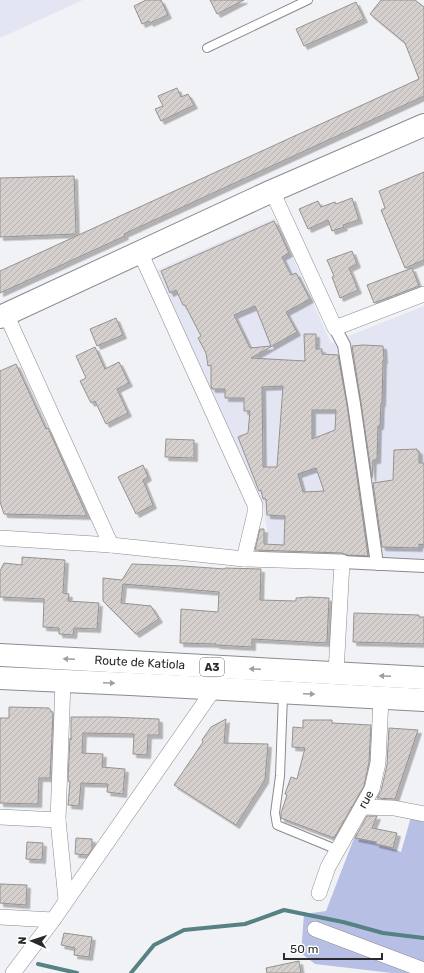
<svg xmlns="http://www.w3.org/2000/svg" width="424" height="973" font-family="Rubik,sans-serif">
	<defs>
		<pattern id="building-hatch" width="6" height="6" patternUnits="userSpaceOnUse"><rect width="6" height="6" fill="#d5d0cd"/><path d="M-1 1l2-2M0 6l6-6M5 7l2-2" fill="none" stroke="#b7b3b0"/></pattern>
		<filter id="shadow"><feDropShadow dx="3.5" dy="3.5" stdDeviation="0" flood-color="#0004"/></filter>
	</defs>
	<rect width="100%" height="100%" fill="#f1f2f6"/>
	<path fill="#e3e6f2" d="M0,0H83L0,38Z
		M275,218L331,343L424,306V563L267,557V551H271L262,501L155,271Z"/>
	<path fill="#b8bfe4" d="M413,810L424,815V973H392L315,964L301,953L304,914L326,911L356,833L401,852Z"/>
	<g fill="none" stroke-linecap="round" stroke-linejoin="round">
		<path stroke="#568284" stroke-width="4" d="M38,964L77,973
			M131,973L154,945L184,930L245,924L284,910L343,922L383,933L424,938"/>
	</g>
	<path fill="url(#building-hatch)" stroke="#96928f" fill-rule="evenodd" filter="url(#shadow)" d="M146,0H161L168,15L150,23L149,21L142,24L134,6Z
		M210,0H244L217,14Z
		M381,0H415L424,7V96L124,234L125,236L0,293V271L419,79L405,43L370,14Z
		M356,2L364,19L304,46L296,29Z
		M177,88L181,97L188,94L194,105L161,121L155,109L163,106L158,96Z
		M424,172V260L405,268L381,210L385,208L379,191Z
		M74,176L76,234L0,237V178Z
		M352,198L359,220L343,225L344,227L332,231L328,220L308,229L299,209L318,201L321,207L335,202L336,204Z
		M274,221L282,237V238L289,253L282,257L291,275L296,273L310,299L286,312L297,332L251,358L305,361L304,334H316V349H322V354L338,355L347,405L368,556L347,555L342,553L255,550L260,529H264V544L284,545L285,516L267,515L266,499H263L261,490L259,491L238,437L248,433L250,411H244V398H225V389H212L211,386V365L208,366L206,353L198,338L201,336L185,305H183L176,290L170,293L161,271ZM255,306L262,323L271,346L250,348L234,315ZM283,386L277,467H263L262,387ZM312,410H336L335,430L312,439ZM316,468L324,491L303,492L298,474Z
		M352,251L357,264L349,268L358,290L340,298L332,277L334,276L327,260Z
		M412,268L419,286L374,303L367,285Z
		M116,318L123,335L97,346L90,329Z
		M363,345L383,346L384,360H383L382,403H381L380,426H378L377,460H373L372,478L361,403L352,346Z
		M95,347L105,369L119,362L129,383L117,389L128,413L106,424L95,401L91,403L80,381L86,378L76,356Z
		M16,364L46,429L48,428L87,516L4,514L0,502V371Z
		M166,439L194,440V458L165,457Z
		M417,449V451H419V463H424V545L419,544V548L382,547L373,483L393,480L394,450Z
		M143,465L148,477L143,480L153,505L136,514L118,477Z
		M22,557L65,560L63,593L69,594L68,601L99,603L97,629L74,628L73,635L59,634V628L43,627L44,599L0,597V571L4,563L22,565Z
		M132,564L183,566L225,569V568L261,569L260,600L296,601V598L309,597L329,598L327,643L252,639V647L216,645V644L180,643L181,609L218,612L219,592L123,584L121,603L151,606L159,619L136,634L103,601V578L122,580Z
		M354,613L419,615V617H424V644L353,642Z
		M9,707L49,708L53,714L50,778H39L38,804L0,803V718H9Z
		M71,717H110L159,719V735H148L147,755L133,754L134,734L83,733L82,753L103,754L102,767L125,769L123,794L107,792L108,784L81,783L79,806L68,805L70,782H69L68,779L70,738L71,740Z
		M226,719L224,743L268,744L265,780L236,825L174,785L203,742L202,740L211,727Z
		M303,720H332V723L371,725L369,762L364,786L334,838L281,818V813L287,795L285,794L291,777L297,779L305,748L292,747L293,727L303,728Z
		M389,728L418,730L395,799L377,798L381,791L387,765Z
		M367,816H377L372,828L397,833L393,848L376,844V842L355,838Z
		M76,838L92,839V849L88,855L75,854Z
		M27,842L43,843L42,860L26,859Z
		M0,884L27,885L26,905L0,903Z
		M64,933L92,937L89,957L74,955L75,948L61,945Z
		M299,961L301,973H267L266,968Z"/>
	<g fill="none" stroke-linecap="round" stroke-linejoin="round">
		<g stroke="#8a8b8f" stroke-width="10">
			<path id="service" d="M207,48L308,0
				M283,694L280,776L275,813L277,825L338,850"/>
		</g>
		<g stroke="#8a8b8f" stroke-width="14">
			<path id="pedestrian" d="M335,328L344,345L354,404L377,564
				M342,562L424,566"/>
		</g>
		<g stroke="#8a8b8f" stroke-width="16">
			<g id="minor">
				<path d="M272,191L335,328L424,294"/>
				<path d="M140,252L255,505V513L244,559"/>
				<path d="M6,314L111,545"/>
				<path d="M0,538L111,545L244,559L342,562L336,673"/>
				<path d="M63,681L58,820L66,900"/>
				<path d="M362,807L394,808L424,814"/>
				<path d="M0,817L58,820"/>
				<path id="s1" d="M319,893L328,867L372,789L378,763L381,698"/>
				<path d="M0,917L53,920"/>
				<path d="M315,929L421,969L424,972"/>
				<path d="M13,973L53,920L214,689"/>
			</g>
		</g>
		<g stroke="#8a8b8f" stroke-width="24">
			<path id="secondary" d="M0,317L272,191L424,125"/>
		</g>
		<g stroke="#8a8b8f" stroke-width="24">
			<g id="trunk">
				<path id="s2" d="M0,655L424,678"/>
				<path d="M0,678L130,684L424,700"/>
			</g>
		</g>
		<use href="#service" stroke="#fff" stroke-width="8"/>
		<use href="#pedestrian" stroke="#fff" stroke-width="12"/>
		<use href="#minor" stroke="#fff" stroke-width="15"/>
		<use href="#secondary" stroke="#fff" stroke-width="22"/>
		<use href="#trunk" stroke="#fff" stroke-width="22"/>
	</g>
	<defs><path id="oneway-solid" d="M-6-.8H1V-3.2L6.5 0L1 3.2V.8H-6Z"/></defs>
	<g fill="#9f9fa0">
		<use href="#oneway-solid" transform="translate(69 659) rotate(-177)"/>
		<use href="#oneway-solid" transform="translate(255 669) rotate(-177)"/>
		<use href="#oneway-solid" transform="translate(385 676) rotate(-177)"/>
		<use href="#oneway-solid" transform="translate(109 683) rotate(2)"/>
		<use href="#oneway-solid" transform="translate(309 694) rotate(3)"/>
	</g>
	<g text-anchor="middle" stroke-width="3.5" stroke-linejoin="round" paint-order="stroke">
		<rect fill="#fff" stroke="#696a6b" stroke-width="1" x="200" y="658" width="24" height="18" rx="3"/>
		<g font-size="11" font-weight="bold" fill="#292a2b">
			<text x="212" y="671">A3</text>
		</g>
		<g font-size="12" fill="#292a2b" stroke="#fff">
			<text dy="4" stroke="none"><textPath href="#s2" startOffset="140">Route de Katiola</textPath></text>
			<text dy="4" stroke="none"><textPath href="#s1" startOffset="105">rue</textPath></text>
		</g>
	</g>
	<g transform="translate(32 941) rotate(273)" stroke="#ffffff" stroke-width="3" paint-order="stroke">
	<path d="M0-3L7 15L0 10L-7 15Z" fill="#292a2b"/>
	<text y="-6" font-size="11" font-weight="bold" text-anchor="middle" fill="#292a2b">N</text>
	</g>
	<path d="M284 953v6h98v-6" fill="none" stroke="#292a2b" stroke-width="2"/>
	<text x="290" y="953" font-size="12" fill="#292a2b" stroke="#ffffff" stroke-width="3" paint-order="stroke">50 m</text>
</svg>
